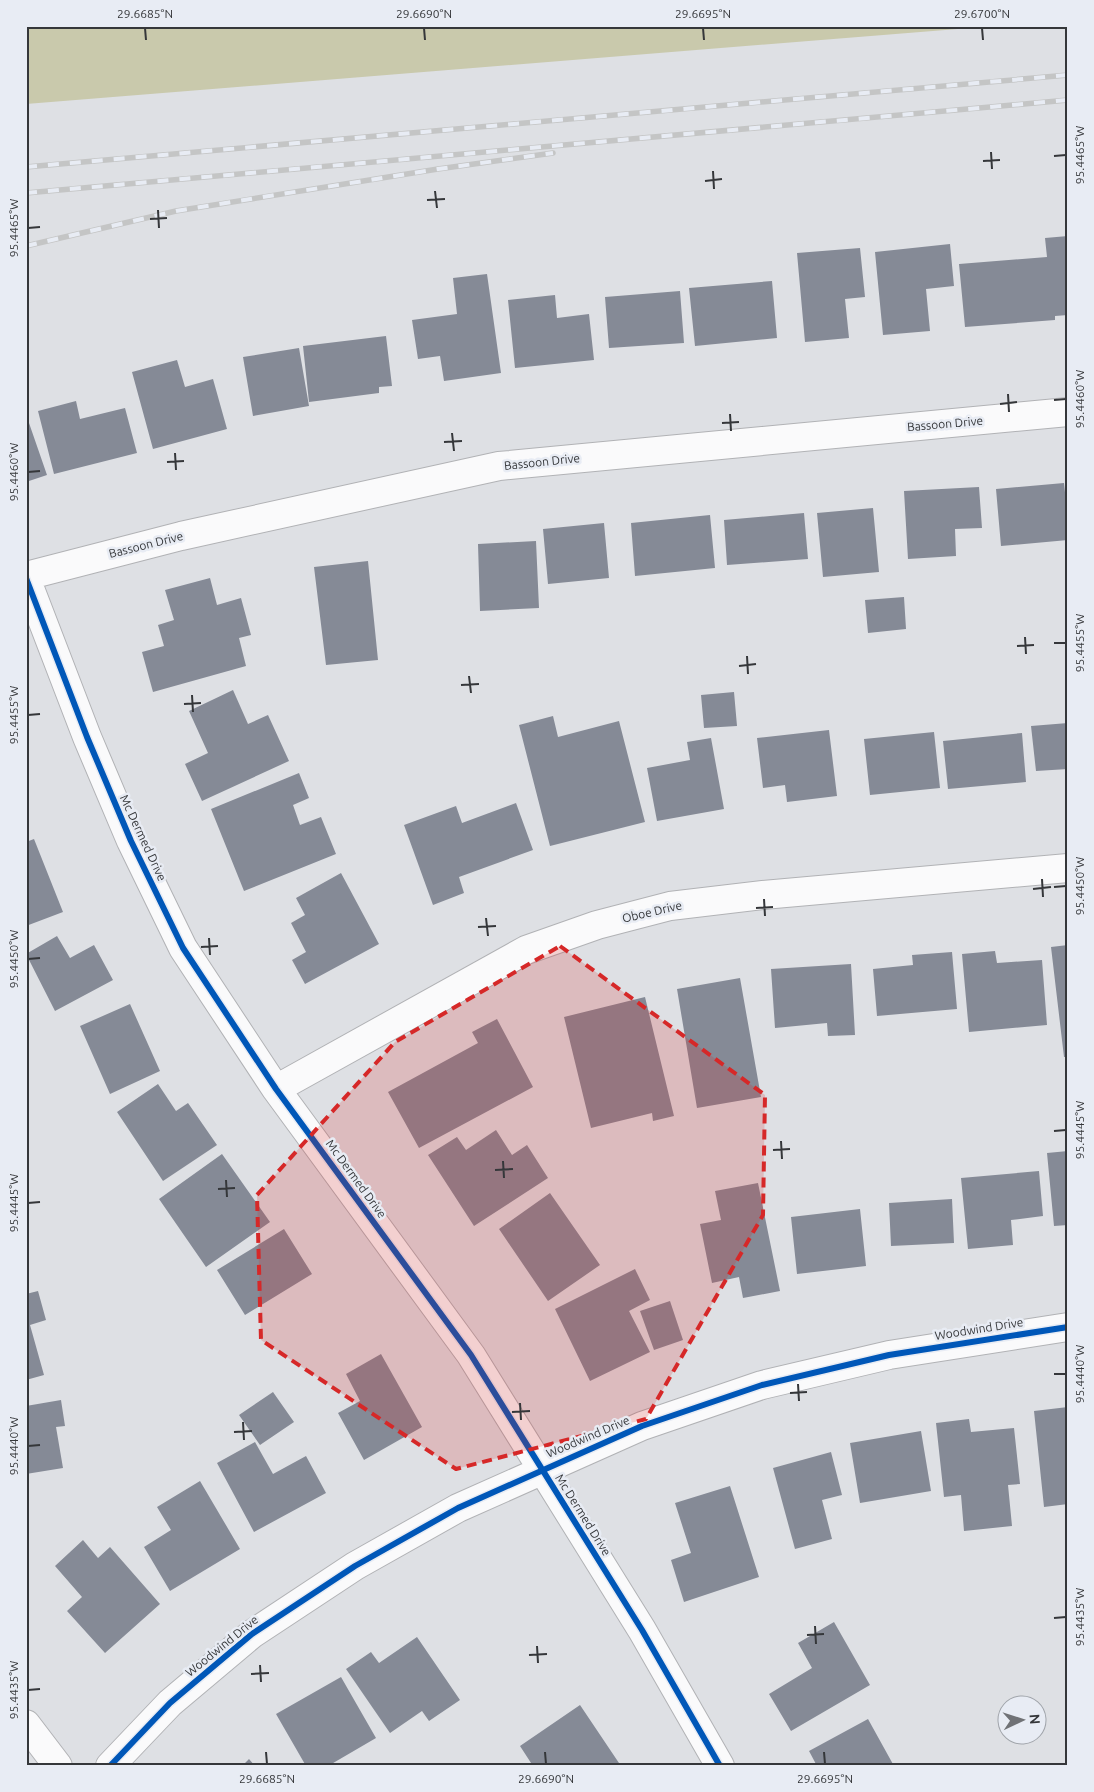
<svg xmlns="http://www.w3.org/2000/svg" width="1094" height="1792" font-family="Ubuntu,sans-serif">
	<rect width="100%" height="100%" fill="#dee0e4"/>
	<path fill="#c9c9ac" d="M26,26H995L26,104Z"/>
	<path fill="#858a96" d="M1068,236V315L1055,316V320L965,327L959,264L1047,257L1045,238Z
		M950,244L954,286L926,289L930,331L883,335L875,252Z
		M860,248L865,297L845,299L849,338L805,342L797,253Z
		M487,274L501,373L444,381L440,356L418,359L412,320L457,314L453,278Z
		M772,281L777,338L695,346L689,288Z
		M680,291L684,343L609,348L605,297Z
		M555,295L557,318L589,314L594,360L515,368L508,300Z
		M386,336L392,386L379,387V393L309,402L303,346Z
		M299,348L309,406L253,416L243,357Z
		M177,360L185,387L213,379L227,429L153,449L132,372Z
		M76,401L80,419L125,408L137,453L54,474L38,411Z
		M29,423L47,475L26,482V424Z
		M1064,483L1068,520V540L1001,546L996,489Z
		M979,487L982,528L955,529L956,556L908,559L904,491Z
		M873,508L879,572L823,577L817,513Z
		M804,513L808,559L727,565L724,520Z
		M710,515L715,568L635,576L631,523Z
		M604,523L609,578L548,584L543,529Z
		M536,541L539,608L480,611L478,544Z
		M368,561L378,660L326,665L314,567Z
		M210,578L217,605L241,598L251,635L239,638L246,666L153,692L142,652L164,646L158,625L174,620L165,590Z
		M904,597L906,629L868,633L865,600Z
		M233,690L248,724L268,715L289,761L202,801L185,764L208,753L189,711Z
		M734,692L737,726L704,728L701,695Z
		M553,716L558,737L619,721L645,822L550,846L519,725Z
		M1068,723V769L1036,771L1031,726Z
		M829,730L837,796L787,802L785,785L763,788L757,738Z
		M934,732L940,788L870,795L864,739Z
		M1022,733L1026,782L948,789L943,741Z
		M711,738L724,809L657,821L647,768L690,760L687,742Z
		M299,773L309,798L293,805L300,825L321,817L336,854L244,891L211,809Z
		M516,803L533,850L459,877L464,893L433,905L404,825L456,806L462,823Z
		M34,839L63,912L26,926V842Z
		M341,873L379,944L305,984L292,960L306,952L291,923L305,915L296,898Z
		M57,936L70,958L94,945L113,980L55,1011L26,954Z
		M1068,945V1057H1064L1051,947Z
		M995,951L997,963L1042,960L1047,1025L969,1032L962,954Z
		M952,952L957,1009L877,1016L873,969L913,965L912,955Z
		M851,964L855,1035L828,1036L827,1023L775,1028L771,969Z
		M740,978L761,1097L697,1108L677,989Z
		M645,997L674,1116L653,1121L652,1113L591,1128L564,1017Z
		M130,1004L160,1071L110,1094L80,1026Z
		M497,1019L533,1087L419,1148L388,1092L478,1043L472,1032Z
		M158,1084L176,1111L188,1103L217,1145L163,1181L117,1112Z
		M496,1130L512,1155L527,1145L548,1178L474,1226L428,1155L457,1137L466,1150Z
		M1068,1151V1225L1054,1226L1047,1153Z
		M222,1154L270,1222L206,1267L159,1199Z
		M1039,1171L1043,1216L1011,1220L1013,1245L968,1249L961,1178Z
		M758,1183L780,1291L743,1298L739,1277L712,1283L700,1224L721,1220L715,1191Z
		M550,1193L600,1265L548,1301L499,1229Z
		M952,1199L954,1243L891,1246L889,1203Z
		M860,1209L866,1266L797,1274L791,1217Z
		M284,1229L312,1274L245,1315L217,1270Z
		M635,1269L650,1300L629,1311L650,1352L590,1381L555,1309Z
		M38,1291L46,1320L30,1325L44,1375L26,1380V1294Z
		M670,1301L683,1340L654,1350L640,1311Z
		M381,1354L422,1427L364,1460L338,1413L360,1401L346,1374Z
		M273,1392L294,1422L260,1445L239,1415Z
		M61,1400L65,1426L56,1427L63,1468L26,1474V1406Z
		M1068,1407V1504L1044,1507L1034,1411Z
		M969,1419L971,1432L1014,1428L1020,1484L1008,1485L1012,1526L964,1531L961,1495L944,1497L936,1423Z
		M921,1431L931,1491L860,1503L850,1443Z
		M255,1442L273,1474L306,1456L326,1493L254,1532L217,1463Z
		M831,1452L842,1495L822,1500L832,1539L795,1549L773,1468Z
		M200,1481L240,1549L170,1591L144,1547L171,1530L157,1507Z
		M730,1486L759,1577L684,1602L671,1560L691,1553L675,1503Z
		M83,1540L98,1558L110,1547L160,1604L105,1653L67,1611L82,1597L55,1566Z
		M834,1622L870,1685L791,1731L769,1694L812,1668L798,1643Z
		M417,1637L460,1700L429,1721L422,1711L390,1733L346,1669L371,1652L379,1663Z
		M341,1677L376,1738L328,1766H306L276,1714Z
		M580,1705L621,1766H533L520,1746Z
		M868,1719L894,1766H817L809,1751Z
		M249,1759L255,1766H242Z"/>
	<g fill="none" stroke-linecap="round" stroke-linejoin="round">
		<g stroke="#b1b2b5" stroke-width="30">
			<path id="street" d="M26,576L181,536L499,466L1068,412
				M26,578L87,737L131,841L183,948L276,1089L471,1355L642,1630L720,1766
				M276,1089L526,950L597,925L670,906L763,895L1068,868
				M26,1724L58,1766
				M110,1766L170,1703L252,1634L355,1566L458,1508L642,1426L762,1385L889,1355L1068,1327"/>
		</g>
		<use href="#street" stroke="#fafafb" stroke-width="28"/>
		<g stroke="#c4c5c5" stroke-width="5.5">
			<path id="rail" d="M26,167L1068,75
				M26,193L1068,100
				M26,246L176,211L438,169L553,153"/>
		</g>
		<use href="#rail" stroke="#e8ecf4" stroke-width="4" stroke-dasharray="11" stroke-linecap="butt"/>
		<g stroke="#e8ecf4" stroke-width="9">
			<path id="cycleway" d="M26,578L87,737L131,841L183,948L276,1089L471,1355L642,1630L720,1766
				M110,1766L170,1703L252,1634L355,1566L458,1508L642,1426L762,1385L889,1355L1068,1327"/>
		</g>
		<use href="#cycleway" stroke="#0057b8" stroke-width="6"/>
	</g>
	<path fill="#d62828" fill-opacity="0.2" stroke="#d62828" stroke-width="4" stroke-dasharray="10 6" stroke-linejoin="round" d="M560,946L765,1095L763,1215L646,1419L456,1469L261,1340L257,1195L395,1042Z"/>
	<path fill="none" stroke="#35373a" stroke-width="2" d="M145,28L146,40M424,28L425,40M703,28L704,40M982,28L983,40M991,152L992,169M1054,156L1066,155M983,161L1000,160M713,171L714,189M705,181L722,179M435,191L437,208M427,200L445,199M158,210L159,228M150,219L167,218M28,228L40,227M1008,394L1009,412M1054,400L1066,399M1000,404L1017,402M730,414L731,431M722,423L739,422M452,433L454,451M444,442L462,441M175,453L176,470M167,462L184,461M28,472L40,471M1025,637L1026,654M1054,643H1066M1017,646L1034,645M747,656L748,674M739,666L756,664M469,676L471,693M461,685L479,684M192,695L193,712M184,704L201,703M28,715L40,714M1042,879L1043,897M1054,887L1066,886M1033,889L1051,887M764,899L765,916M756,908L773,907M486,918L488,936M478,927L496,926M209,938L210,955M201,947L218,946M28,959L40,958M1054,1131L1066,1130M781,1141L782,1159M773,1150L790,1149M503,1161L504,1178M495,1170L513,1169M226,1180L227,1197M218,1189L235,1188M28,1203L40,1202M1054,1374H1066M798,1384L799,1401M790,1393L807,1392M520,1403L521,1420M512,1412L530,1411M243,1422L244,1440M234,1432L252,1431M28,1446L40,1445M1054,1618L1066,1617M815,1626L816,1644M807,1635L824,1634M537,1646L538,1663M529,1655L547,1654M260,1665L261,1682M251,1674L269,1673M28,1690L40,1689M266,1752L267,1764M545,1752L546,1764M824,1752L825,1764"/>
	<g text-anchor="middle" stroke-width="5" stroke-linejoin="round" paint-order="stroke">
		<g font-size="12" fill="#35373a" stroke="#e8ecf4">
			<text transform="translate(945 424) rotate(-5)" y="4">Bassoon Drive</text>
			<text transform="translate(542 462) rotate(-6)" y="4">Bassoon Drive</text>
			<text transform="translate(146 545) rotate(-14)" y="4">Bassoon Drive</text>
			<text transform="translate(143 838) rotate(65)" y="4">Mc Dermed Drive</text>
			<text transform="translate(652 912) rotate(-13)" y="4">Oboe Drive</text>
			<text transform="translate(356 1179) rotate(54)" y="4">Mc Dermed Drive</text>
			<text transform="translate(979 1329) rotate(-9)" y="4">Woodwind Drive</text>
			<text transform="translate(588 1437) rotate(-23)" y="4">Woodwind Drive</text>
			<text transform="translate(583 1515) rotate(58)" y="4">Mc Dermed Drive</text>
			<text transform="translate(222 1646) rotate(-39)" y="4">Woodwind Drive</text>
		</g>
	</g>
	<rect width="1094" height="1792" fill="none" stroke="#e8ecf4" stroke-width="55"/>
	<g transform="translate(1022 1720) rotate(86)"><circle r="24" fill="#e8ecf4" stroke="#a0a4aa"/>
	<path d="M0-4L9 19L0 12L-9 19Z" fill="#707276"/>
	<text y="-8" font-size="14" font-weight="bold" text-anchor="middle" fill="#35373a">N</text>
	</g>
	<rect x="28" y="28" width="1038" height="1736" fill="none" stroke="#35373a" stroke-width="2"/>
	<g font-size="12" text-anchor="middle" fill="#35373a">
		<text x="145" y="18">29.6685°N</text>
		<text x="424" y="18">29.6690°N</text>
		<text x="703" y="18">29.6695°N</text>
		<text x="982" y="18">29.6700°N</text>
		<text transform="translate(1080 155) rotate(-90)" y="4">95.4465°W</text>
		<text transform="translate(14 228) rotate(-90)" y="4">95.4465°W</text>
		<text transform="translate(1080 399) rotate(-90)" y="4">95.4460°W</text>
		<text transform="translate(14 472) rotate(-90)" y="4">95.4460°W</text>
		<text transform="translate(1080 643) rotate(-90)" y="4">95.4455°W</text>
		<text transform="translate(14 715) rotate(-90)" y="4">95.4455°W</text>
		<text transform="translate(1080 886) rotate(-90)" y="4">95.4450°W</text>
		<text transform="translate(14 959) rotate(-90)" y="4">95.4450°W</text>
		<text transform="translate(1080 1130) rotate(-90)" y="4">95.4445°W</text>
		<text transform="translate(14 1203) rotate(-90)" y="4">95.4445°W</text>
		<text transform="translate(1080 1374) rotate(-90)" y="4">95.4440°W</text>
		<text transform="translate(14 1446) rotate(-90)" y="4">95.4440°W</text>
		<text transform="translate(1080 1617) rotate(-90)" y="4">95.4435°W</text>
		<text transform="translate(14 1690) rotate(-90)" y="4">95.4435°W</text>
		<text x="267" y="1783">29.6685°N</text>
		<text x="546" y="1783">29.6690°N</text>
		<text x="825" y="1783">29.6695°N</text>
	</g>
</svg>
